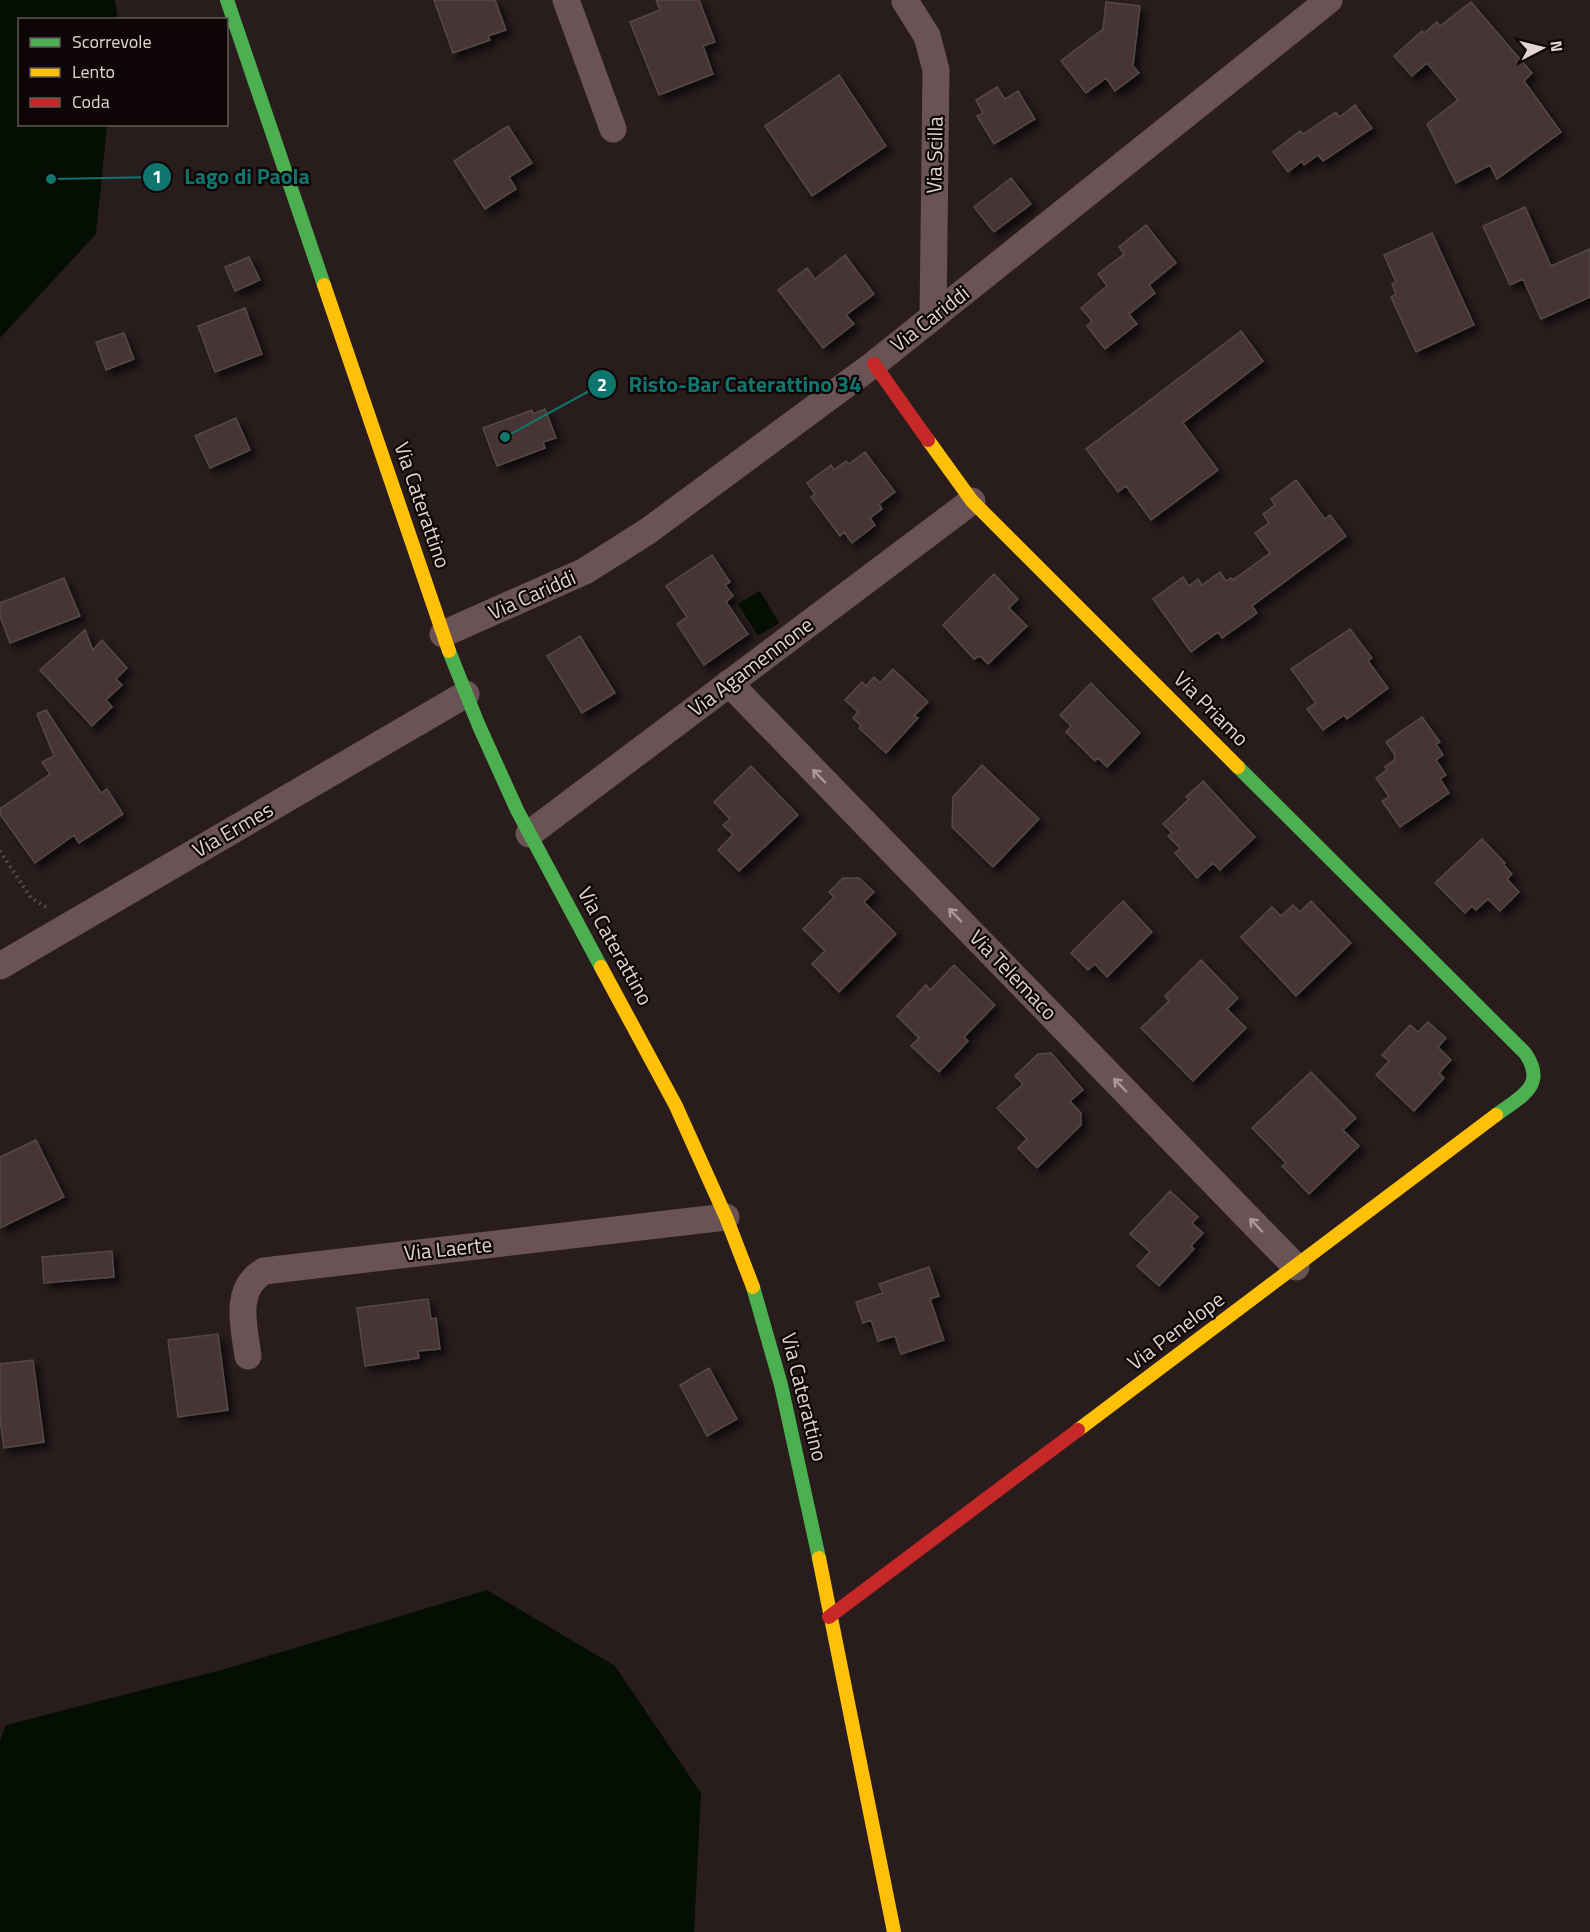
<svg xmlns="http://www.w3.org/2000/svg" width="1590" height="1932" font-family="'Titillium Web',sans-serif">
	<defs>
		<filter id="shadow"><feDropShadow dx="5.5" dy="5.5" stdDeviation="3" flood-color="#0009"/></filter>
	</defs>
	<rect width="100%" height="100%" fill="#281c1d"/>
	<path fill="#040e03" d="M0,0H115L118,20H20V124L107,125L96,234L0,338Z
		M760,591L779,623L758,636L738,604Z
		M487,1590L615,1666L701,1793L694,1932H0V1741L6,1725L225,1669Z"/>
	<path fill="#463436" stroke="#534949" stroke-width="1.5" filter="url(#shadow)" d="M434,0H495L506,30L488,36L490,40L453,53Z
		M656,0H699L715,42L703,46L713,74L659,95L630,22L660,10Z
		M1106,2L1140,6L1133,66L1139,73L1115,91L1106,78L1086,93L1061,61L1103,29Z
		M1471,2L1532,73L1524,81L1561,132L1497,179L1490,165L1456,183L1427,124L1458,100L1427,63L1412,76L1394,56L1422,31L1424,33L1437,22L1440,26Z
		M839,75L886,146L812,196L765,126Z
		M997,87L1005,99L1018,91L1035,119L994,144L977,116L983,113L976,100Z
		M1355,105L1372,128L1323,161L1318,155L1304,165L1302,161L1288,172L1273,152L1300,131L1303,134L1336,112L1339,117Z
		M508,126L532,163L509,177L516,189L485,209L454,161Z
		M1011,178L1031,204L994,232L974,207Z
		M1525,207L1551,266L1590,249V297L1541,319L1523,279L1510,285L1483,226Z
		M1146,225L1176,263L1149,285L1155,293L1129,314L1137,324L1105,349L1087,326L1092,321L1081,308L1107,286L1098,274L1124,254L1119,247Z
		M1432,233L1474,325L1416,352L1391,297L1396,294L1392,284L1396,282L1384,255Z
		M845,255L874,294L846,315L854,324L823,348L778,290L807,268L815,279Z
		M249,257L260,280L235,291L225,267Z
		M245,308L262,354L215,372L198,326Z
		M1241,331L1263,361L1183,423L1218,470L1151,520L1126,486L1118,492L1086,449Z
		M124,333L134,359L106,370L96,342Z
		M545,409L556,438L543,442L545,448L497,466L483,428L532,410L533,414Z
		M236,418L250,450L210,468L195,436Z
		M865,452L895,492L879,504L882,509L870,518L875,525L852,543L844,532L840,536L811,497L815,494L807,483L831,465L834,470L846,461L849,464Z
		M1296,480L1325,519L1330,515L1346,536L1252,606L1257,613L1222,638L1218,632L1191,652L1153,599L1183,577L1189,586L1198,579L1202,585L1220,572L1226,581L1231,578L1233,580L1270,553L1255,533L1269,523L1263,514L1275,505L1271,499Z
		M712,555L730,582L725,585L733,596L726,602L748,634L704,665L677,624L687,617L666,586Z
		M994,574L1018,599L1009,608L1027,626L988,664L980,656L974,659L943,625Z
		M64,578L80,616L10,643L0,616V603Z
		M1350,629L1372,658L1368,661L1388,688L1347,719L1344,715L1323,730L1307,709L1316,703L1291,669Z
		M85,630L93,650L102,640L127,668L116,679L122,685L106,700L112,707L92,726L40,670Z
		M580,636L615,693L582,713L547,656Z
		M893,669L928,702L914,716L918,718L886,753L859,728L861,726L853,718L858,712L845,700L862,682L866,686L874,677L880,683Z
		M1091,683L1140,733L1107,767L1098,758L1095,761L1066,732L1071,726L1060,715Z
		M46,710L101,793L107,789L123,814L79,843L74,835L35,863L0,814V809L50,774L42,762L54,756L37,714Z
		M1422,717L1440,742L1436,744L1443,755L1436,760L1446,775L1440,779L1449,793L1400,827L1382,801L1389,797L1376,778L1387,770L1385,767L1394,760L1395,755L1386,742Z
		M982,765L1039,819L993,867L952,827L953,797Z
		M751,766L798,815L739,871L718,850L733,835L723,825L730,819L714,802Z
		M1203,781L1255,837L1220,870L1213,863L1197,878L1175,853L1180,848L1168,836L1172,833L1163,824L1189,799L1186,797Z
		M1482,839L1505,863L1503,864L1512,874L1507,879L1519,892L1500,911L1488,899L1476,910L1472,906L1465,913L1435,883Z
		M843,878H859L874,892L864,902L896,934L839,992L812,964L825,951L803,929L834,897L829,892Z
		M1123,901L1152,932L1107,977L1095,964L1088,970L1071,953Z
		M1311,901L1351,943L1296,996L1241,937L1272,907L1281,916L1293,905L1300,912Z
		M1201,960L1238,998L1227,1009L1246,1028L1193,1081L1141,1028L1169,1001L1165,996Z
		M954,965L995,1005L964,1037L968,1041L939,1072L911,1046L919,1038L897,1016L926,985L930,990Z
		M1428,1022L1446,1038L1438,1047L1451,1060L1439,1073L1444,1078L1414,1111L1376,1075L1389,1061L1382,1055L1410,1025L1418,1032Z
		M1051,1053L1083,1090L1070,1101L1081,1113V1125L1037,1168L1018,1148L1027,1139L997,1108L1023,1084L1015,1076L1038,1054Z
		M1311,1072L1356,1118L1343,1130L1359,1146L1309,1194L1282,1166L1286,1163L1252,1128Z
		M36,1140L64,1197L0,1228V1157Z
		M1170,1191L1198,1217L1192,1223L1203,1233L1191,1246L1194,1249L1159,1286L1137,1266L1150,1252L1130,1234Z
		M112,1251L114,1277L44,1283L42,1257Z
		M929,1267L939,1296L930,1299L944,1340L901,1354L895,1336L878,1341L871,1320L863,1323L856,1302L883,1293L879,1284Z
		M428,1299L431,1319L436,1318L440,1349L418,1351L419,1358L365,1366L357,1308Z
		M218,1334L228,1410L178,1417L168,1340Z
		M33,1360L44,1442L4,1448L0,1420V1364Z
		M709,1368L737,1419L707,1436L680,1385Z"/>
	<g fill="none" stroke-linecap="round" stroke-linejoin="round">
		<path stroke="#625353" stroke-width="4" stroke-dasharray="1.5 4.5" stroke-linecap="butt" d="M0,851L31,898L46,907"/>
		<path stroke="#695355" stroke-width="27" d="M566,0L613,129
			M905,1L927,36L936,70L933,317
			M443,634L585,571L648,531L874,364L1329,0
			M729,683L1296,1267
			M529,834L972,501
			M0,966L466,694
			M248,1356C244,1326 233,1289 264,1271L726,1217"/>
		<path stroke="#4caf50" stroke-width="14" d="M227,0L324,285
			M449,651L479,726L517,810L601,967
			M1238,767L1525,1053C1548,1086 1520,1097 1496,1115
			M753,1287L781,1385L819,1558"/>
		<path stroke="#ffc107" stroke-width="14" d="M324,285L449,651
			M928,440L972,501L1238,767
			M601,967L676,1106L726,1217L753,1287
			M1078,1430L1496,1115
			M819,1558L894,1932"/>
		<path stroke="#c62828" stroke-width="14" d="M874,364L928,440
			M829,1617L1078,1430"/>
	</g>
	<defs><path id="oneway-shaft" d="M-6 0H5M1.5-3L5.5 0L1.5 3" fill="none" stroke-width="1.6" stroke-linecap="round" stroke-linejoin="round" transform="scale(1.5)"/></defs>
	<g stroke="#ac999a">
		<use href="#oneway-shaft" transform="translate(819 776) rotate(-134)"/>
		<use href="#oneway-shaft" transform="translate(955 915) rotate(-134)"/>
		<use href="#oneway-shaft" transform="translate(1120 1085) rotate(-134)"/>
		<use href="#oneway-shaft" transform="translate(1256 1225) rotate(-134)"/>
	</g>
	<g text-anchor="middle" stroke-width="4.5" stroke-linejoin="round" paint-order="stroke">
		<g font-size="21" fill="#e2d3d3" stroke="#0e0606">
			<text transform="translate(935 155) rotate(-89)" y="7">Via Scilla</text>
			<text transform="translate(930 319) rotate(-38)" y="7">Via Cariddi</text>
			<text transform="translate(422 505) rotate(71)" y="7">Via Caterattino</text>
			<text transform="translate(532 595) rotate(-24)" y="7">Via Cariddi</text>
			<text transform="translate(751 667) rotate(-37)" y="7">Via Agamennone</text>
			<text transform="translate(1211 709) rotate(45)" y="7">Via Priamo</text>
			<text transform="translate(233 830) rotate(-30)" y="7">Via Ermes</text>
			<text transform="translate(615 946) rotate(61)" y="7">Via Caterattino</text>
			<text transform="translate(1013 975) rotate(46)" y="7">Via Telemaco</text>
			<text transform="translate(448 1249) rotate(-6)" y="7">Via Laerte</text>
			<text transform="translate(1176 1331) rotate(-37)" y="7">Via Penelope</text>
			<text transform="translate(804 1397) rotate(76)" y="7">Via Caterattino</text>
		</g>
	</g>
	<path fill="none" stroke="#0f766e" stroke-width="2" d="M51 179L157 177M505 437L602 384"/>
	<g fill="#0f766e" stroke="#0e0606" stroke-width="2">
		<circle cx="51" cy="179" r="6"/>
		<circle cx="505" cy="437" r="6"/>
		<circle cx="157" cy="177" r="15"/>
		<circle cx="602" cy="384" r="15"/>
	</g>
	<g font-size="18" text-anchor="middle" font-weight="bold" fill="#fff">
		<text x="157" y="183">1</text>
		<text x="602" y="391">2</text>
	</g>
	<g font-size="22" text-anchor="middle" font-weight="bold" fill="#0f766e" stroke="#0e0606" stroke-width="4.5" stroke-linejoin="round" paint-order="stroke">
		<text x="247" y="184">Lago di Paola</text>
		<text x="745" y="392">Risto-Bar Caterattino 34</text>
	</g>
	<rect x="18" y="18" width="210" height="108" fill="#0e0606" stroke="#635858" stroke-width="1.5"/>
	<rect x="30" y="38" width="30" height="9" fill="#4caf50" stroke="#635858" stroke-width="1.5"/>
	<text x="72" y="48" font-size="18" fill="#e2d3d3">Scorrevole</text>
	<rect x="30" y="68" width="30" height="9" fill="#ffc107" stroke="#635858" stroke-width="1.5"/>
	<text x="72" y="78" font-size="18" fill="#e2d3d3">Lento</text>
	<rect x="30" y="98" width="30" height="9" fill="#c62828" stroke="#635858" stroke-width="1.5"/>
	<text x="72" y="108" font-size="18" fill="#e2d3d3">Coda</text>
	<g transform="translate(1542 48) rotate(83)" stroke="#0e0606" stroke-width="4.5" paint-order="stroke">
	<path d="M0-4.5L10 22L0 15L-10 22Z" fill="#e2d3d3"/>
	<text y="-9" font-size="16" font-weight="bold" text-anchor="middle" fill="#e2d3d3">N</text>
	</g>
</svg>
